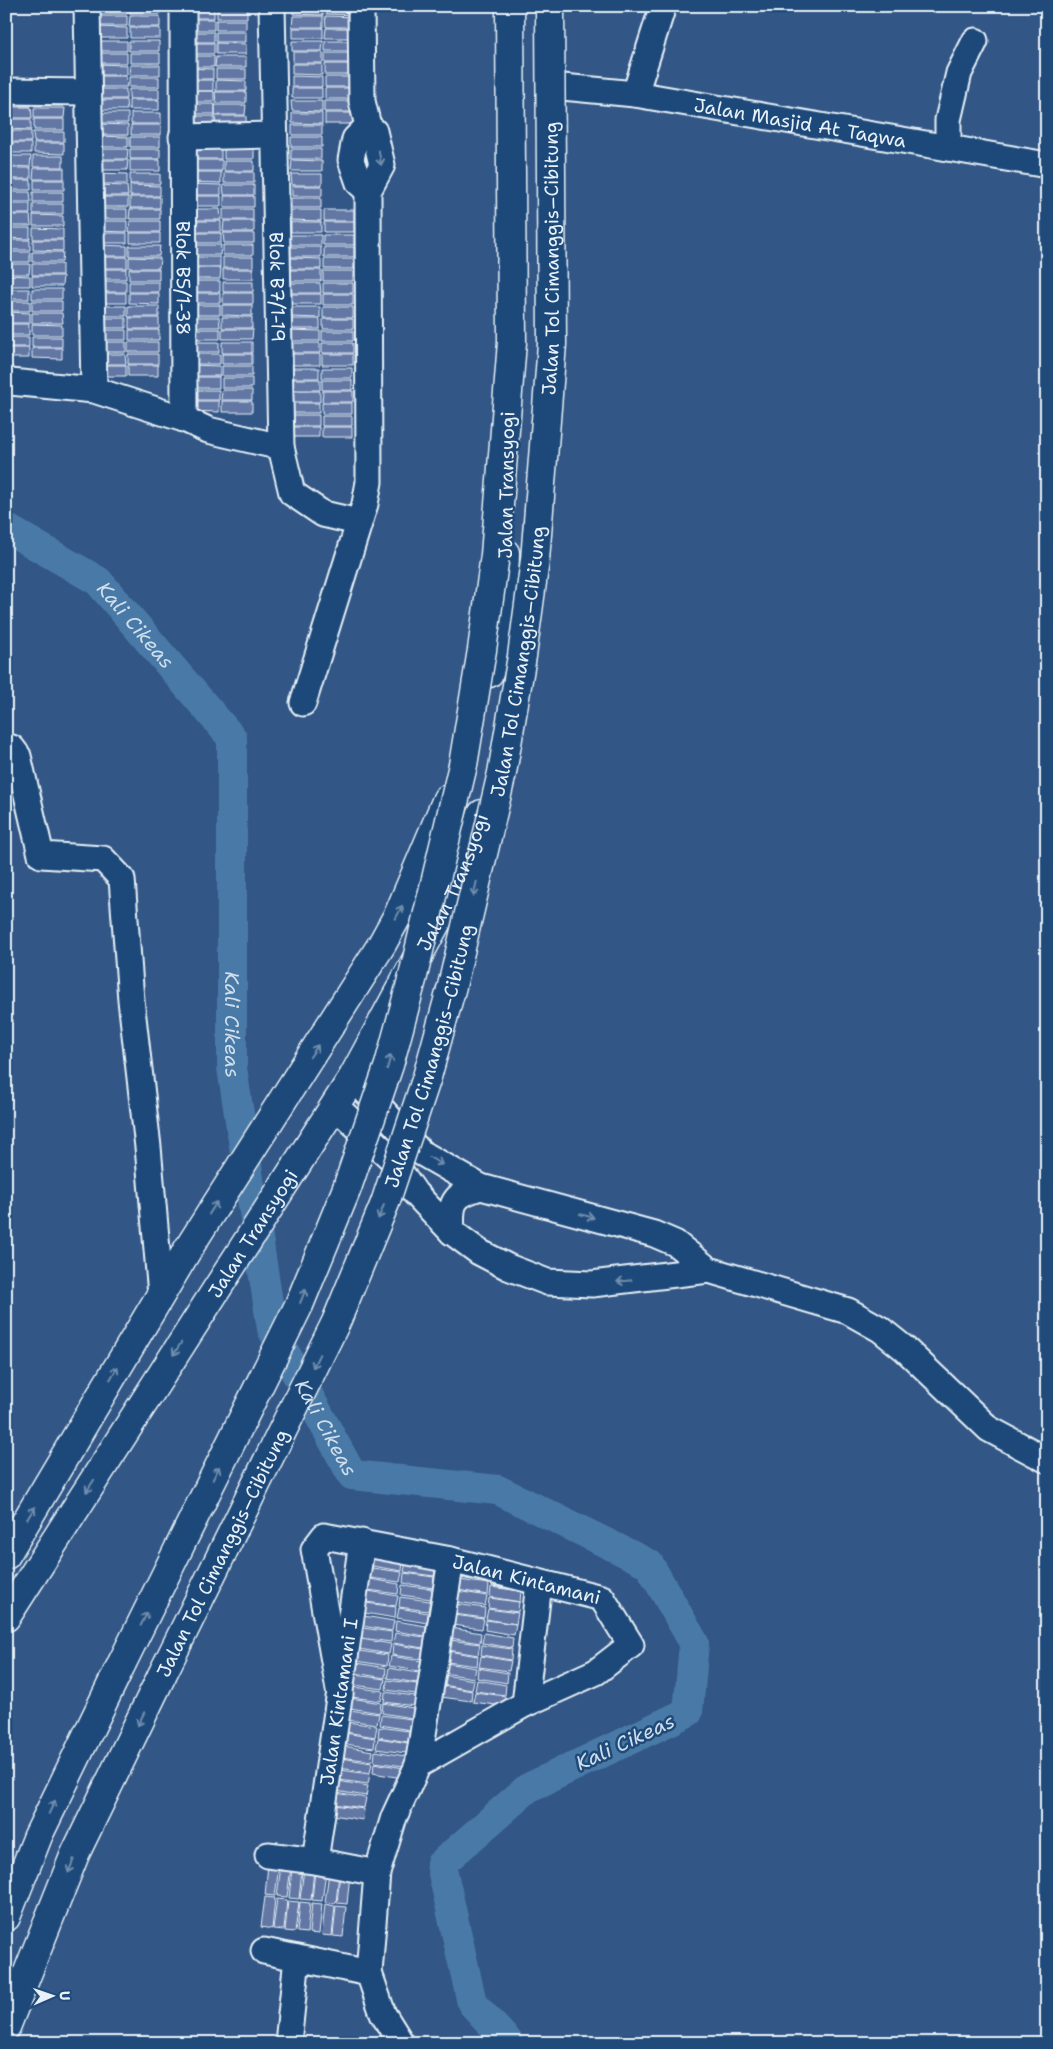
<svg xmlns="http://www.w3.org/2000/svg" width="1053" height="2049" font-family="'Shantell Sans',sans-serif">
	<rect width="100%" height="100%" fill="#325686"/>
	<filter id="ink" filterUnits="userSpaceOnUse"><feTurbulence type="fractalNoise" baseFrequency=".02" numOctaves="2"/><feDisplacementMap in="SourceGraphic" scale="10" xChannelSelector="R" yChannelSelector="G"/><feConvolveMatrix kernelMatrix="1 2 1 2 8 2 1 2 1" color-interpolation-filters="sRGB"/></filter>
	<g filter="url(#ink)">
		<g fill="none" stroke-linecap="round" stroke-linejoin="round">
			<path stroke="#4a7aa7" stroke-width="30" id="s1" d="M6,528L98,581L232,738V1068L272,1329L352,1475L498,1490L649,1564L694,1643L688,1712L528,1788L441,1864L472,2003L509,2043"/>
		</g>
		<path fill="#6377a5" stroke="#e8f1f8" d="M97,6H127V14H97Z
			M130,6H160V14H130Z
			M293,6H323V15L293,14Z
			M326,6H356V15L326,14Z
			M184,8H214V18H184Z
			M217,8H247V18H217Z
			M97,16H127V26H97Z
			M130,16H160V27H129Z
			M293,16H323V27H292Z
			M325,16L356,17L355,27H326Z
			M184,19H214V30H184Z
			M216,20H246V30H216Z
			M97,27L127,28V38H97Z
			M130,28H160V38H130Z
			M293,28H323V38H293Z
			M326,28H356V38H325Z
			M184,32H214V42H184Z
			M216,32H246V42H216Z
			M96,41H127V51H96Z
			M129,41H159V51H129Z
			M292,41H323L322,51H292Z
			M325,41H355V51H325Z
			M184,43H214V54H184Z
			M216,43L246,44V54H216Z
			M293,52H323V63H293Z
			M97,53H127V63H97Z
			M130,53H160V63H130Z
			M325,53H356L355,63H325Z
			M184,56H214V67H184Z
			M216,57H246V67H215Z
			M97,64L127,65V75H97Z
			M292,64H322V75L292,74Z
			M325,64H355V75H325Z
			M130,65H160V75H129Z
			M183,68L213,69V79H183Z
			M216,69H246V79H216Z
			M96,76H126L127,87H96Z
			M292,76L322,77V87H292Z
			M129,77H159V87H129Z
			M325,77H355V87H325Z
			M183,80H213V91H183Z
			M216,80L246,81V91H216Z
			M292,88H322V98H292Z
			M325,88H355V99H325Z
			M96,89H126V99H96Z
			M129,89H159V99H129Z
			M184,91H214V102H184Z
			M215,92H246V103H216Z
			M6,96H32L31,106H6Z
			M34,96H64V106H34Z
			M96,100H126L127,110H96Z
			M129,100H159V110H129Z
			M291,101H322V112L292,111Z
			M324,101H354L355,112H324Z
			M185,104H215V114H184Z
			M215,105H246L245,115H215Z
			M6,107H31L32,118H6Z
			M34,108H65L64,118H34Z
			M98,113H128V123H98Z
			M131,113H161V124H131Z
			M292,113H322V124L292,123Z
			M325,113H355V124H325Z
			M184,116H214V126H184Z
			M215,116H246V127L216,126Z
			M6,119H31V130L6,129Z
			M34,119H64V130H34Z
			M98,124L128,125V135H98Z
			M131,125H161V135H131Z
			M292,125H322V135H292Z
			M6,131H31V142H6Z
			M33,132H64V142H34Z
			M97,136L128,137V147H97Z
			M130,137H160V147H130Z
			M291,137H322V147H291Z
			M6,143H31V153H6Z
			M34,143H64V154L34,153Z
			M97,149H128L127,159H97Z
			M130,149H160V159H130Z
			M191,149H221V159H191Z
			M224,149H254V159H224Z
			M291,149H321V159H291Z
			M6,156H31L30,167L6,166Z
			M33,156H63V167H33Z
			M97,160H128L127,170H98Z
			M130,160H160V171H130Z
			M191,160H222V171H191Z
			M292,160L322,161V171H291Z
			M224,161H254V171H224Z
			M6,168H31V179H6Z
			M34,168H64V179H33Z
			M191,172H221V183L191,182Z
			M224,172H254V183H224Z
			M97,173L127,174V184H97Z
			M130,174H160V184H130Z
			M291,174H322V185H292Z
			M6,180H31V190H6Z
			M34,180H64V190H34Z
			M191,184L221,185V195H191Z
			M97,185L127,186L128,196H97Z
			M130,185L160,186V196H130Z
			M223,185H254V195H224Z
			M292,186H322V196H292Z
			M6,192H30L31,202H6Z
			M33,192H63V202H33Z
			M191,196H221V206H191Z
			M224,196H254V207H224Z
			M97,197H128V207H97Z
			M130,197H160V208H130Z
			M291,198H321V208H291Z
			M6,204H30V214H6Z
			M33,204H63V214H33Z
			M97,209H127V219H97Z
			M130,209H160V219H129Z
			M190,209H220L221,220H190Z
			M223,209H253V220H223Z
			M291,210H321V221L291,220Z
			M324,210H354V221H324Z
			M6,215H30L31,226H6Z
			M33,215L63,216V226H33Z
			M97,221H127V232L97,231Z
			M130,221H160V232H129Z
			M191,221H221V232H191Z
			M224,221H254V232H223Z
			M291,222H321V232H291Z
			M324,222H354V232H324Z
			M6,228H30V239L6,238Z
			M33,228L63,229V239H33Z
			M97,233H127V243H97Z
			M130,233H160V243H130Z
			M191,233H221V243H191Z
			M223,233H254V243H224Z
			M290,235H321V245H291Z
			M323,235H354V245H323Z
			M6,240H30V250H6Z
			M33,240H63V251L33,250Z
			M97,245L127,246V256H97Z
			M190,245H221L220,255H190Z
			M223,245H253V255H223Z
			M129,246H160L159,256H129Z
			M291,247H321V257H291Z
			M324,247H354V257H324Z
			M6,252H30V262H6Z
			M32,252H63L62,262H32Z
			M97,257H127V268H96Z
			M129,257L160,258L159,268H129Z
			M190,257H220V267H190Z
			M223,257H253V268H223Z
			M291,258L321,259V269H291Z
			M324,259H354V269H324Z
			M6,264H30L29,274H6Z
			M32,264H62V275H32Z
			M190,268H221L220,279H190Z
			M96,269H126V279H96Z
			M129,269H159V280H129Z
			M223,269H253V279H223Z
			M290,270H321V281H290Z
			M323,271H353V281H323Z
			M6,275L30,276V286H6Z
			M32,276H63L62,286H32Z
			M96,281H126V292H96Z
			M190,281H220V292H190Z
			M129,282H159V292H129Z
			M223,282H253V292H223Z
			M290,283H320L321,293H290Z
			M323,283H353V293H323Z
			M6,289H29V299H6Z
			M32,289H62V299H32Z
			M96,293H126V303H96Z
			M129,293H159V304L129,303Z
			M190,293H220V303H190Z
			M223,293H253V304H223Z
			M291,294H321V304H290Z
			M323,294H353V305H323Z
			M6,301H30V311H6Z
			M32,301H62V311H32Z
			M190,305H220V315H189Z
			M222,305H252V316L222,315Z
			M96,306H126V316H96Z
			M128,306H159V317H128Z
			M290,307H320V318L290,317Z
			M323,307H353V318H323Z
			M6,312L30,313V323H6Z
			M32,313H62L63,323H32Z
			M189,317H219L220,327H189Z
			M222,317H252V328H222Z
			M96,318H126V328H96Z
			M129,318H159V329H129Z
			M290,319H320V329H290Z
			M323,319H353V329H323Z
			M6,324H29V335H6Z
			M32,324L62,325V335H32Z
			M190,329H220V339H190Z
			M222,329H253L252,339H222Z
			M96,330H126V340H96Z
			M129,330H159V340H129Z
			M290,330L320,331V341H290Z
			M322,331H353V341H322Z
			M6,337H29V347H6Z
			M32,337H62V347H32Z
			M95,342H126V352H95Z
			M128,342H158V352H128Z
			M189,342H219V352H189Z
			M222,342H252V353H222Z
			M289,343H320V353H290Z
			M322,343H353V353H322Z
			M6,348H29V358H6Z
			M32,348H62V359L32,358Z
			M95,354H125L126,364H95Z
			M128,354H158V364H128Z
			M189,354H220V364H189Z
			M222,354H252V364H222Z
			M290,354H320V365H290Z
			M322,354H353V365H322Z
			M95,365H126V376H95Z
			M128,365H158V376H128Z
			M189,365L220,366V376H190Z
			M222,366H252V376H222Z
			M289,368H319V378H289Z
			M322,368H352V378H322Z
			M189,377H219V388H189Z
			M222,378H252V388H222Z
			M290,379H320V390H289Z
			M322,380H352V390H322Z
			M189,390H219V400H189Z
			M222,390H252V400H221Z
			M290,391H320V402H290Z
			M323,391H353V402H322Z
			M189,401H219V412L189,411Z
			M222,401H252V412H222Z
			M289,403H319V413H289Z
			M322,403H352V414H322Z
			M289,415H319V426H289Z
			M322,416H352V426H322Z
			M289,427H319V437H289Z
			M322,427H352V437H322Z
			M374,1556L403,1561L402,1571L372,1566Z
			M406,1561L436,1566L434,1576L404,1572Z
			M372,1568L402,1572L400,1582L370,1578Z
			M461,1568L491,1573L489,1583L460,1578Z
			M404,1573L434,1577L433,1588L403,1583Z
			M493,1576L523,1580L522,1591L492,1586Z
			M370,1579L399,1584L398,1594L368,1590Z
			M459,1580L489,1584L488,1595L458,1590Z
			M402,1585L432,1589L431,1599L401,1595Z
			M491,1587L521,1591L520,1602L490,1597Z
			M368,1591L398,1596L396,1606L366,1602Z
			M457,1591L487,1596L485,1606L456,1602Z
			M400,1597L430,1601L428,1611L399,1607Z
			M489,1598L519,1602L518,1612L488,1608Z
			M366,1603L396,1607L395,1618L365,1613Z
			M455,1604L485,1608L484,1618L454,1614Z
			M399,1608L428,1613L427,1623L397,1618Z
			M488,1609L518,1613L516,1624L486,1619Z
			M454,1615L484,1619L482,1629L452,1625Z
			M364,1616L394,1621L392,1631L362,1626Z
			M486,1620L516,1624L514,1635L485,1630Z
			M396,1621L426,1626L425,1636L395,1631Z
			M362,1628L392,1632L391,1642L361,1638Z
			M451,1628L481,1633L480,1643L450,1638Z
			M395,1633L425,1637L423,1648L393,1643Z
			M484,1633L513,1638L512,1648L482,1643Z
			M361,1639L391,1644L389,1654L359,1649Z
			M450,1640L480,1644L478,1655L448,1650Z
			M393,1644L423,1649L421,1659L392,1655Z
			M482,1645L512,1649L511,1660L481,1655Z
			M359,1651L388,1655L387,1666L357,1661Z
			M448,1651L478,1656L477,1666L447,1662Z
			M391,1656L421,1661L419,1671L389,1666Z
			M481,1656L511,1661L509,1671L479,1667Z
			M357,1663L386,1668L385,1678L355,1673Z
			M446,1663L476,1668L474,1678L444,1673Z
			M389,1668L419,1673L417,1683L387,1678Z
			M478,1668L508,1673L507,1683L477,1678Z
			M355,1675L385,1679L383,1689L354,1685Z
			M444,1675L474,1680L472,1690L443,1685Z
			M387,1680L417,1684L416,1694L386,1690Z
			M477,1680L506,1685L505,1695L475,1691Z
			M443,1686L472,1691L471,1701L441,1697Z
			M353,1687L383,1691L381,1701L351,1697Z
			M385,1692L415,1696L414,1706L384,1702Z
			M475,1692L505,1696L503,1706L473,1702Z
			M351,1698L381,1703L380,1713L350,1708Z
			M383,1703L413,1708L412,1718L382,1713Z
			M349,1710L379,1714L377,1724L347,1720Z
			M381,1715L411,1719L410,1730L380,1725Z
			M347,1722L377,1726L375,1737L346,1732Z
			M379,1727L409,1731L408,1742L378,1737Z
			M345,1733L375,1738L374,1748L344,1744Z
			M378,1738L408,1743L406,1753L376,1749Z
			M343,1746L373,1751L371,1761L341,1757Z
			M375,1751L405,1756L404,1766L374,1762Z
			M342,1758L372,1763L370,1773L340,1768Z
			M374,1763L404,1768L402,1778L373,1773Z
			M340,1770L370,1774L368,1784L339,1780Z
			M338,1781L368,1786L366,1796L336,1791Z
			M336,1793L366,1798L364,1808L334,1804Z
			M334,1805L364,1809L363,1820L333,1815Z
			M268,1864L279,1866L275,1896L265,1895Z
			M281,1866L291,1867L287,1897L277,1896Z
			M292,1868L302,1869L299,1899L289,1898Z
			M304,1869L314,1870L311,1900L300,1899Z
			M315,1870L326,1871L322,1901L312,1900Z
			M329,1872L339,1873L336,1903L325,1902Z
			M340,1873L350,1874L347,1904L337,1903Z
			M265,1897L275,1898L272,1929L261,1927Z
			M277,1899L287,1900L284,1930L273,1929Z
			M288,1901L299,1902L295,1932L285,1931Z
			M300,1902L310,1903L307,1933L297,1932Z
			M312,1903L322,1904L319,1934L309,1933Z
			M325,1904L335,1906L332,1936L322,1935Z
			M336,1906L346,1907L343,1937L333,1936Z"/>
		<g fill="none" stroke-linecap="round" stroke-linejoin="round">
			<g stroke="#e8f1f8" stroke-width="29">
				<g id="minor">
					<path d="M87,6L94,390"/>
					<path id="s2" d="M183,6L184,419"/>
					<path id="s3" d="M272,6L281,447L292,493L323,514L358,522"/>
					<path id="s4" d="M552,86L635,94L1047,165"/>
					<path d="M6,91L88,92"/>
					<path d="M635,94L663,6"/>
					<path d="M368,126L355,139L351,160L359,183L368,191"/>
					<path d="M182,137L274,135"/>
					<path d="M948,148V120L959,73L975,41"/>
					<path d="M6,379L10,382L94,390L184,419L208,430L281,447"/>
					<path d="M303,703L365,504L369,482L368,191L382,165L374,131L368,126L362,101L361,6"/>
					<path d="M6,746L12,748L18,756L41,855L103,859L122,879L131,1000L148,1147L161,1295"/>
					<path d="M353,1077L420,1152L481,1187L654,1234L675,1243L709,1270L848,1311L880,1329L905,1349L989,1429L1047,1460"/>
					<path d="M334,1105L390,1157L415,1193L452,1232L479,1252L508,1267L547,1282L592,1284L709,1270"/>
					<path d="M452,1232C450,1203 452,1195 481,1187"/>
					<path id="s5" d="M340,1695L314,1549L324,1536L451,1560L602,1598L631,1645L596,1672L525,1704L418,1765L394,1817L377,1873L369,1973L383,2014L401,2043"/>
					<path d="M525,1704L539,1583"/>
					<path d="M418,1765L451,1560"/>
					<path d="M268,1855L315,1861L377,1873"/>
					<path id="s6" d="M315,1861L362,1542"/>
					<path d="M264,1951L369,1973"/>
					<path d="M288,2043L297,1958"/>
				</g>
			</g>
			<g stroke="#e8f1f8" stroke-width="31">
				<g id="highway">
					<path d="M489,673C501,634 504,594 505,553"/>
					<path d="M6,1555L188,1249L382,944L399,913L447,799"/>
					<path id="s7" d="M6,1617L353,1077L449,899L465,863L482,814"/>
					<path d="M6,1917L38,1836L122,1663"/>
					<path d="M6,2027L75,1854L162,1675"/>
				</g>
			</g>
			<use href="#minor" stroke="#1f4a7a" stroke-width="25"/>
			<use href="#highway" stroke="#1f4a7a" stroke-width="28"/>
			<g stroke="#e8f1f8" stroke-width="31" stroke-linecap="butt">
				<g id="highway-bridge">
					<path d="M122,1663L299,1305L347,1188L389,1065L413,976L463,765L482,650L495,555L512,342L510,6"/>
					<path id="s8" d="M162,1675L336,1322L385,1203L427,1077L452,986L502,773L522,656L535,560L552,344L550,6"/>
				</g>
			</g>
			<use href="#highway-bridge" stroke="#1f4a7a" stroke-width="28"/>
		</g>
		<defs><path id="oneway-shaft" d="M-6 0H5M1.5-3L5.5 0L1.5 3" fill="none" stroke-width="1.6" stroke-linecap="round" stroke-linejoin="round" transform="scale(1.25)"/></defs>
		<g stroke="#6f8dac">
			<use href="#oneway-shaft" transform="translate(380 158) rotate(81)"/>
			<use href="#oneway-shaft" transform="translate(475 889) rotate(103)"/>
			<use href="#oneway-shaft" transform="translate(399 912) rotate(-63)"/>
			<use href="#oneway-shaft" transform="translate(314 1051) rotate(-56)"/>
			<use href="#oneway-shaft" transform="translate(389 1062) rotate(-74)"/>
			<use href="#oneway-shaft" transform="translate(436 1161) rotate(30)"/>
			<use href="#oneway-shaft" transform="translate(213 1208) rotate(-58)"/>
			<use href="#oneway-shaft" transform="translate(381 1212) rotate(112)"/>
			<use href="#oneway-shaft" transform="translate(587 1216) rotate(15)"/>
			<use href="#oneway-shaft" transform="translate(624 1281) rotate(174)"/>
			<use href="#oneway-shaft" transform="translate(303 1296) rotate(-68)"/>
			<use href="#oneway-shaft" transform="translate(177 1349) rotate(123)"/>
			<use href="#oneway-shaft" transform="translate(316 1361) rotate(116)"/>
			<use href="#oneway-shaft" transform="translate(114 1373) rotate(-59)"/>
			<use href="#oneway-shaft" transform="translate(216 1473) rotate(-64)"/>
			<use href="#oneway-shaft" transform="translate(90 1486) rotate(123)"/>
			<use href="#oneway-shaft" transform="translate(31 1513) rotate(-59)"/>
			<use href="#oneway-shaft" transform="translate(144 1619) rotate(-63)"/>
			<use href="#oneway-shaft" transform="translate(141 1719) rotate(116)"/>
			<use href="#oneway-shaft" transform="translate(52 1807) rotate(-64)"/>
			<use href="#oneway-shaft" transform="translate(71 1866) rotate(112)"/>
		</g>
	</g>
	<g text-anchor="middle" stroke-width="5" stroke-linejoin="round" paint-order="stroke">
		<g font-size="19" fill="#e8f1f8" stroke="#1f4a7a">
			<text dy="7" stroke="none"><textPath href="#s4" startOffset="251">Jalan Masjid At Taqwa</textPath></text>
			<text dy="7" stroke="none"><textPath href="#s8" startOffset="1486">Jalan Tol Cimanggis–Cibitung</textPath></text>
			<text dy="7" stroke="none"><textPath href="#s2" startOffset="272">Blok B5/1-38</textPath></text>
			<text dy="7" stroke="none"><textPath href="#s3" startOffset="281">Blok B7/1-19</textPath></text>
			<text transform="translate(506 485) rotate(-89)" y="7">Jalan Transyogi</text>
			<text dy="7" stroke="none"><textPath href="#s8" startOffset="1081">Jalan Tol Cimanggis–Cibitung</textPath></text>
			<text dy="7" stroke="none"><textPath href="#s7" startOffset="861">Jalan Transyogi</textPath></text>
			<text dy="7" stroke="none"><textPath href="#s8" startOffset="676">Jalan Tol Cimanggis–Cibitung</textPath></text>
			<text dy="7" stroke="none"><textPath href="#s7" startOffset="456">Jalan Transyogi</textPath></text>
			<text dy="7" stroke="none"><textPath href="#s8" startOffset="136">Jalan Tol Cimanggis–Cibitung</textPath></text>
			<text dy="7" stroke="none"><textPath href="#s5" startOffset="372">Jalan Kintamani</textPath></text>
			<text dy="7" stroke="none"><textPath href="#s6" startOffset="161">Jalan Kintamani I</textPath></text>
		</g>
		<g font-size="20" font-style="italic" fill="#d0dfec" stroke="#1f4a7a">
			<text dy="7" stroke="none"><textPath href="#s1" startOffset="164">Kali Cikeas</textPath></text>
			<text dy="7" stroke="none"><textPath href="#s1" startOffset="599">Kali Cikeas</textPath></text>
			<text dy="7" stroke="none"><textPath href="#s1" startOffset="1019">Kali Cikeas</textPath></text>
			<text transform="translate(625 1742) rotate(-25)" y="7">Kali Cikeas</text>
		</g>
	</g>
	<rect width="1053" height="2049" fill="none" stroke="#1f4a7a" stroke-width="25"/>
	<rect x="12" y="12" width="1028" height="2024" fill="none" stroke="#e8f1f8" stroke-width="2" filter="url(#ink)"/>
	<g transform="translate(52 1996) rotate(88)" stroke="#1f4a7a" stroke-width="4" paint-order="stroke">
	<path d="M0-4L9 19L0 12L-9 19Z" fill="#e8f1f8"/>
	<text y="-8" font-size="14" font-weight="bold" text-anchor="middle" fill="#e8f1f8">U</text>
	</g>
</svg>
